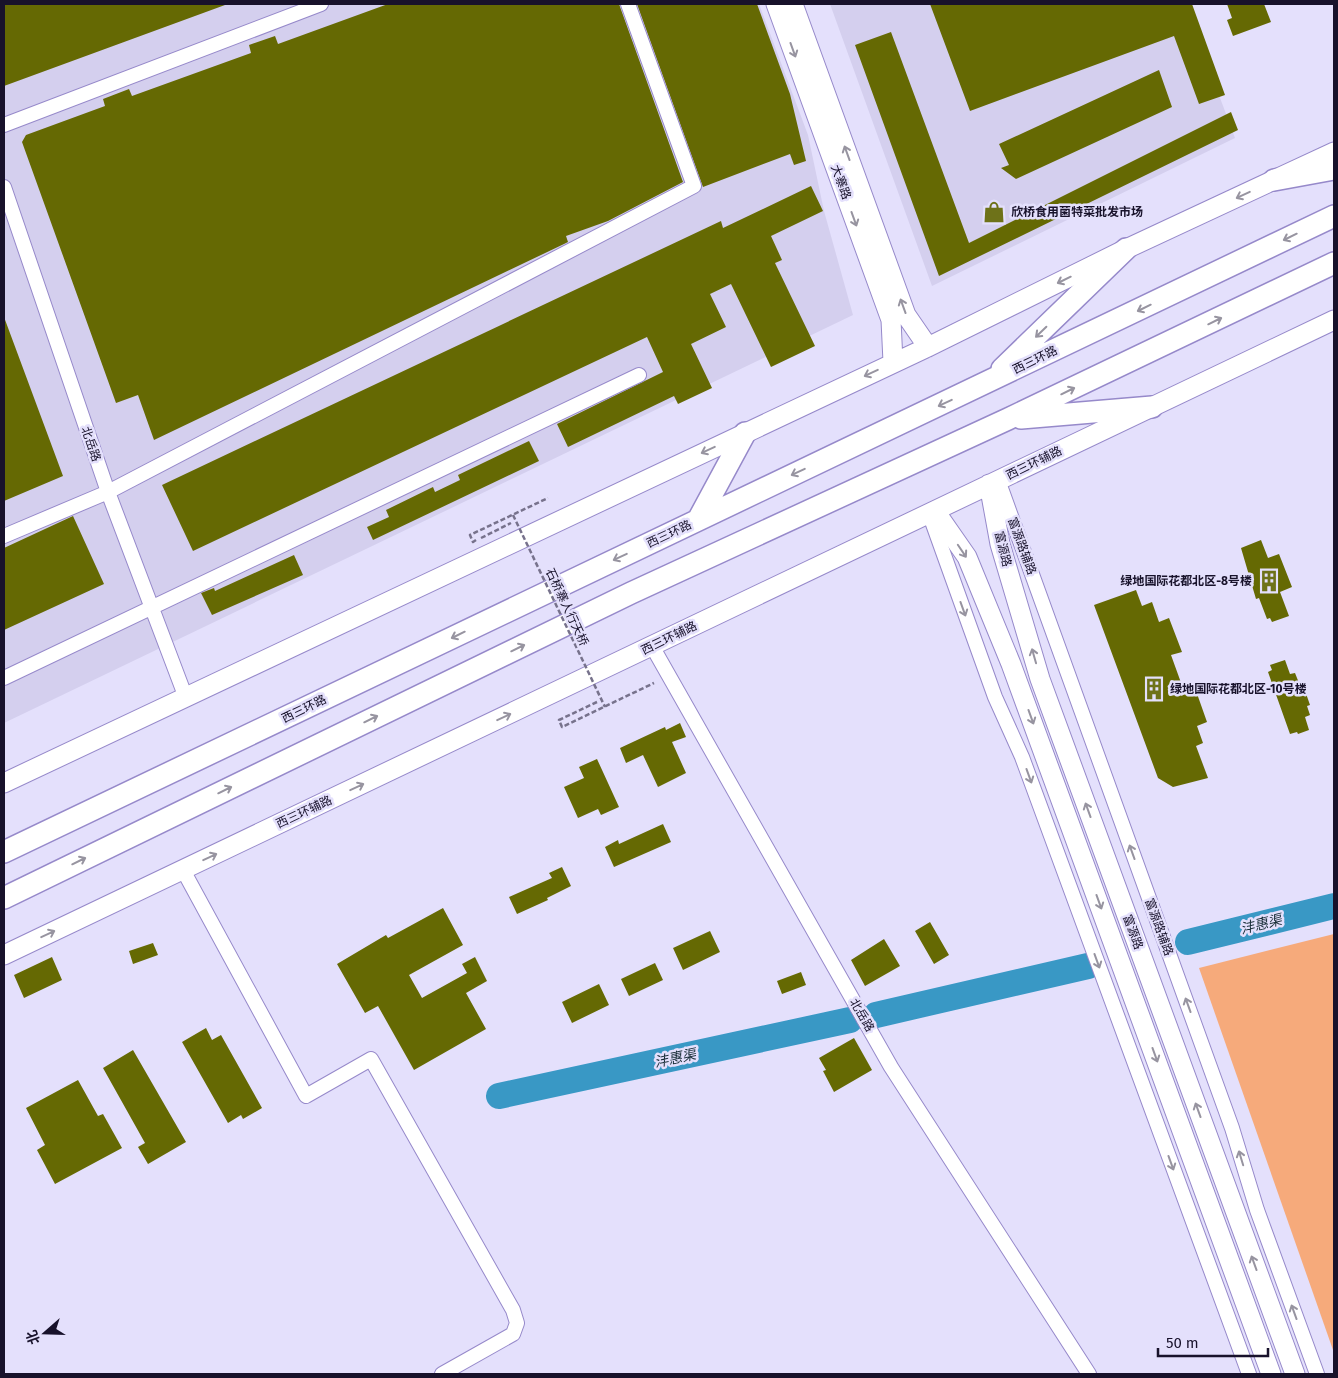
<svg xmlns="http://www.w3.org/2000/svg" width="1338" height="1378" font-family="'Fira Sans','Noto Sans SC',sans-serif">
	<rect width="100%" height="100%" fill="#e4e0fc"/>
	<path fill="#d4cfee" d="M4,4H759L808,135L824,211L853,315L4,723Z
		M830,4H1185L1235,138L932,286Z"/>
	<path fill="#f6aa7b" d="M1334,934V1349L1333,1350L1199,968Z"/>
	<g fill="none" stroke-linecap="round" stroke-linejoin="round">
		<path stroke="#3998c5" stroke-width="26" d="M1188,942L1334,906
			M876,1015L1088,966
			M499,1096L850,1020"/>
	</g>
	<path fill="#656903" d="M4,4H225V5L4,86Z
		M388,4H619L683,182L608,221L566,236L568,242L564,244L154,440L138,395L116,403L22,142L26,135L105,106L103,99L129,89L132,96L251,53L249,45L275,36L278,44Z
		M637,4H757L790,94L806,161L794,165L790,154L703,187Z
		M930,4H1192L1225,95L1199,104L1174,36L970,111Z
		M1227,4H1264L1271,22L1233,36L1227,20L1232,18Z
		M891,32L969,243L1231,112L1238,130L939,276L855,45Z
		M1159,70L1172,107L1016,179L1001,168L1009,165L999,144Z
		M811,186L823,211L771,236L782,260L775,263L815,346L771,367L731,284L710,294L726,327L691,344L712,388L678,404L674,396L568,447L557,424L663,372L647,337L193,551L162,485L721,221L723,228Z
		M4,317L63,476L4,501Z
		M529,441L539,461L373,540L367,527L389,517L386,510L433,487L435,492L460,480L458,475Z
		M73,516L104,584L4,630V548Z
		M1261,540L1268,558L1279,554L1292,587L1280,592L1289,616L1272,622L1270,618L1267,619L1259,598L1256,599L1241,548Z
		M294,555L303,575L212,615L201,593L214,588L215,591Z
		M1136,590L1142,606L1152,602L1159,622L1169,618L1182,652L1171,655L1184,691L1195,688L1207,722L1197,726L1203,743L1196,746L1208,778L1173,787L1158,778L1094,605Z
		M1285,660L1290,674L1295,673L1299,683L1302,682L1310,705L1307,706L1310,715L1305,717L1309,730L1298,734L1297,732L1290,734L1268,672L1272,670L1270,665Z
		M680,723L686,737L672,742L686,773L658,787L643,755L626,763L620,748L665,727L666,730Z
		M597,759L619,807L601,815L598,809L578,818L564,787L584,778L579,767Z
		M663,824L671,842L614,867L605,847L618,840L619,844Z
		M562,867L571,886L547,898L548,900L517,914L509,897L552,878L549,873Z
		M443,908L463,945L409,975L422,998L467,973L462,964L475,957L487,981L466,993L486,1029L414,1070L378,1006L365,1013L337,964L386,935L388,938Z
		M930,922L949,955L934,964L915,931Z
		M710,931L720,952L683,970L673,948Z
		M884,939L900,966L865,986L851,960Z
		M153,943L158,955L133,964L129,951Z
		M52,957L62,980L24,998L14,975Z
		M655,963L663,980L629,996L621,979Z
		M801,972L806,985L782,994L777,981Z
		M599,984L609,1005L572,1023L562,1002Z
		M206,1028L212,1040L221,1035L262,1108L243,1119L241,1115L228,1123L182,1042Z
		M854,1038L872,1070L834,1092L823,1071L826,1070L819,1058Z
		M133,1050L186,1142L148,1164L138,1147L145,1143L103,1068Z
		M78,1080L98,1116L103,1114L122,1148L55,1184L37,1150L45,1145L26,1108Z"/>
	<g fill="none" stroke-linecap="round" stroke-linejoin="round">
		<g stroke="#9689ca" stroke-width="16">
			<path id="minor" d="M4,125L321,4
				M4,187L108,492L186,698
				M998,480L1232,1128L1257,1210L1317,1374
				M929,513L995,697L1022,757L1249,1374
				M4,536L108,492L694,186L628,4
				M652,646L891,1067L1089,1374
				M4,678L639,375
				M183,870L306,1096L371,1059L513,1310L517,1323L513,1334L442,1374"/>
		</g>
		<g stroke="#9689ca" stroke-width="21">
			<path id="major" d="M776,4L891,320L893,362
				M793,4L906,315L928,347
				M989,484L1000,544L1040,679L1295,1374
				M935,511L967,557L1011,664L1271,1374
				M4,783L928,347L1126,249L1334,152
				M4,955L1334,320"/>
		</g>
		<g stroke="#9689ca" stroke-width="24">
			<path id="highway" d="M1274,180L1334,169
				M1002,369L1126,249
				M1021,418L1152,407
				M698,520L745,433
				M4,852L1334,216
				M4,898L631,593L1008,419L1334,263"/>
		</g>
		<path stroke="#77728c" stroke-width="2.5" stroke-dasharray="5 2.5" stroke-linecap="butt" d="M481,538L511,523
			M476,540L473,542L470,535L548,498
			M597,702L559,720L562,727L654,683"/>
		<use href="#minor" stroke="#fff" stroke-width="14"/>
		<use href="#major" stroke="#fff" stroke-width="19"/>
		<use href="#highway" stroke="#fff" stroke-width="21"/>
		<path stroke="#77728c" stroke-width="2.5" stroke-dasharray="5 2.5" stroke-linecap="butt" d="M513,515L605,707"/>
	</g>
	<defs><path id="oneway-shaft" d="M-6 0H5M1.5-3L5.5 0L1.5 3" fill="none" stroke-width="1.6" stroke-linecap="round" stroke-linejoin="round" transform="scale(1.25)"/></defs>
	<g stroke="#9794a0">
		<use href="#oneway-shaft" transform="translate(793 50) rotate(70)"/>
		<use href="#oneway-shaft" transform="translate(847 153) rotate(-110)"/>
		<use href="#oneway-shaft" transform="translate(1243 195) rotate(155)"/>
		<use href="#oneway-shaft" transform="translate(854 219) rotate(70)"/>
		<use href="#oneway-shaft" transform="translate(1290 237) rotate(154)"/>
		<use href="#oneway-shaft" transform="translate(1064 280) rotate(154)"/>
		<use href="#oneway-shaft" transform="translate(903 306) rotate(-110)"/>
		<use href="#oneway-shaft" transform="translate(1144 308) rotate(154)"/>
		<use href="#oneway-shaft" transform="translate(1215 321) rotate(-26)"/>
		<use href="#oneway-shaft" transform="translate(1041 332) rotate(136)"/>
		<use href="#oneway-shaft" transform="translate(871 373) rotate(155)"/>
		<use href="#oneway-shaft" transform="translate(1068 391) rotate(-26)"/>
		<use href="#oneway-shaft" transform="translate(945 403) rotate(155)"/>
		<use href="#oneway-shaft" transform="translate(708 450) rotate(155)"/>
		<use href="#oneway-shaft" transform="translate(798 472) rotate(155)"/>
		<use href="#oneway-shaft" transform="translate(962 551) rotate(56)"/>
		<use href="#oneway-shaft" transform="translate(620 557) rotate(155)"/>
		<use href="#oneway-shaft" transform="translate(963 609) rotate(70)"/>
		<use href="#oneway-shaft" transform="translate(458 635) rotate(154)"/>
		<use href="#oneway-shaft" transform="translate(518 648) rotate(-26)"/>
		<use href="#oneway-shaft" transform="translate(1034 656) rotate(-106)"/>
		<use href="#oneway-shaft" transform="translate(504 717) rotate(-25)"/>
		<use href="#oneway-shaft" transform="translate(1031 717) rotate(70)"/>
		<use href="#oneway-shaft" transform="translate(371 719) rotate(-26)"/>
		<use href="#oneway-shaft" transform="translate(1029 776) rotate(70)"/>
		<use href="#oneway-shaft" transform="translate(357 787) rotate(-25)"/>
		<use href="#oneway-shaft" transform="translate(225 790) rotate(-26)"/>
		<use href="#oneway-shaft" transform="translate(1088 810) rotate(-110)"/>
		<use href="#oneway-shaft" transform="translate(1132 852) rotate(-110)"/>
		<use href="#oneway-shaft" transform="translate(210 857) rotate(-25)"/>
		<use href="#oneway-shaft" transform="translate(79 861) rotate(-26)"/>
		<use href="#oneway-shaft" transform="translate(1099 902) rotate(70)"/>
		<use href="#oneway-shaft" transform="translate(48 934) rotate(-25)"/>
		<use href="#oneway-shaft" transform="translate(1097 961) rotate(70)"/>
		<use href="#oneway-shaft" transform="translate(1188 1005) rotate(-110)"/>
		<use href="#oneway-shaft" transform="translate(1155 1055) rotate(70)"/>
		<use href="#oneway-shaft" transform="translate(1198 1110) rotate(-110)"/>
		<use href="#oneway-shaft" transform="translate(1241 1158) rotate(-107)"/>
		<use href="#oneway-shaft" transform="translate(1171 1163) rotate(70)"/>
		<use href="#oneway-shaft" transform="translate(1254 1263) rotate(-110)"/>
		<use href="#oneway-shaft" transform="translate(1294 1312) rotate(-110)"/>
	</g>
	<defs>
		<g id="shop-bare" transform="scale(1.725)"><path d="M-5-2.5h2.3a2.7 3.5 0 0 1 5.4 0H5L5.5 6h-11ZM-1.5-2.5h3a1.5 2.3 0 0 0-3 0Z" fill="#6e7219" stroke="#e4e0fc" stroke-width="2.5" paint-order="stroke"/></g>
		<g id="building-bare" transform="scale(1.725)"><path d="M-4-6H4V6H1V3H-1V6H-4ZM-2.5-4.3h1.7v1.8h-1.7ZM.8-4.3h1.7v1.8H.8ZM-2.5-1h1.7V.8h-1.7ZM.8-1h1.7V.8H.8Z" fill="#6e7219" stroke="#e4e0fc" stroke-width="2.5" paint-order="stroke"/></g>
	</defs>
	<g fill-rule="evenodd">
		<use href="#shop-bare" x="994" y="212"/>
		<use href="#building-bare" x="1269" y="581"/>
		<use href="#building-bare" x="1154" y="689"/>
	</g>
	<g text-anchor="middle" stroke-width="5" stroke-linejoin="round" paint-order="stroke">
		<g font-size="12" fill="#18122b" stroke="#e4e0fc">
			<text transform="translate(841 182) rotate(70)" y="4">大寨路</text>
			<text transform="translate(1035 360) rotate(-26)" y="4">西三环路</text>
			<text transform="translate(91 444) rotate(71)" y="4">北岳路</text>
			<text transform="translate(1034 463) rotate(-26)" y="4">西三环辅路</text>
			<text transform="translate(669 534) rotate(-25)" y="4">西三环路</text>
			<text transform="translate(1022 546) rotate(70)" y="4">富源路辅路</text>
			<text transform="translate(1003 549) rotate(76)" y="4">富源路</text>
			<text transform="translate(567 607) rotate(65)" y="4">石桥寨人行天桥</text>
			<text transform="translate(669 638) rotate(-26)" y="4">西三环辅路</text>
			<text transform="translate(304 709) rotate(-26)" y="4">西三环路</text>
			<text transform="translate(304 812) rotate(-25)" y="4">西三环辅路</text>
			<text transform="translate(1159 927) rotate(70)" y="4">富源路辅路</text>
			<text transform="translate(1133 932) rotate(70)" y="4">富源路</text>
			<text transform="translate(862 1015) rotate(60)" y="4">北岳路</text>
		</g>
		<g font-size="12" font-weight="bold" fill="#18122b" stroke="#e4e0fc" text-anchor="start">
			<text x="1011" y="216">欣桥食用菌特菜批发市场</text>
			<text x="1252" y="585" text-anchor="end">绿地国际花都北区-8号楼</text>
			<text x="1170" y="693">绿地国际花都北区-10号楼</text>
		</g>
		<g font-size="14" font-style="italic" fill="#182d37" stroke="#e4e0fc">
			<text transform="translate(1261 924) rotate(-14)" y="5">沣惠渠</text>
			<text transform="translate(675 1058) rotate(-12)" y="5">沣惠渠</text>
		</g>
	</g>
	<rect width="1338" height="1378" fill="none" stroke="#18122b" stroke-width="10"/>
	<g transform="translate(45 1333) rotate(250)" stroke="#e4e0fc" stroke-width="4" paint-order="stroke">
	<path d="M0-4L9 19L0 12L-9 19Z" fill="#18122b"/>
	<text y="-8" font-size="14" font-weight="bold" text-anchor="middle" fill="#18122b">北</text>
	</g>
	<path d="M1158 1348v8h110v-8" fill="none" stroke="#18122b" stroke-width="2.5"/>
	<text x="1166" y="1348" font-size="15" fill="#18122b" stroke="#e4e0fc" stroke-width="4" paint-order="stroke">50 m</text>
</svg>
